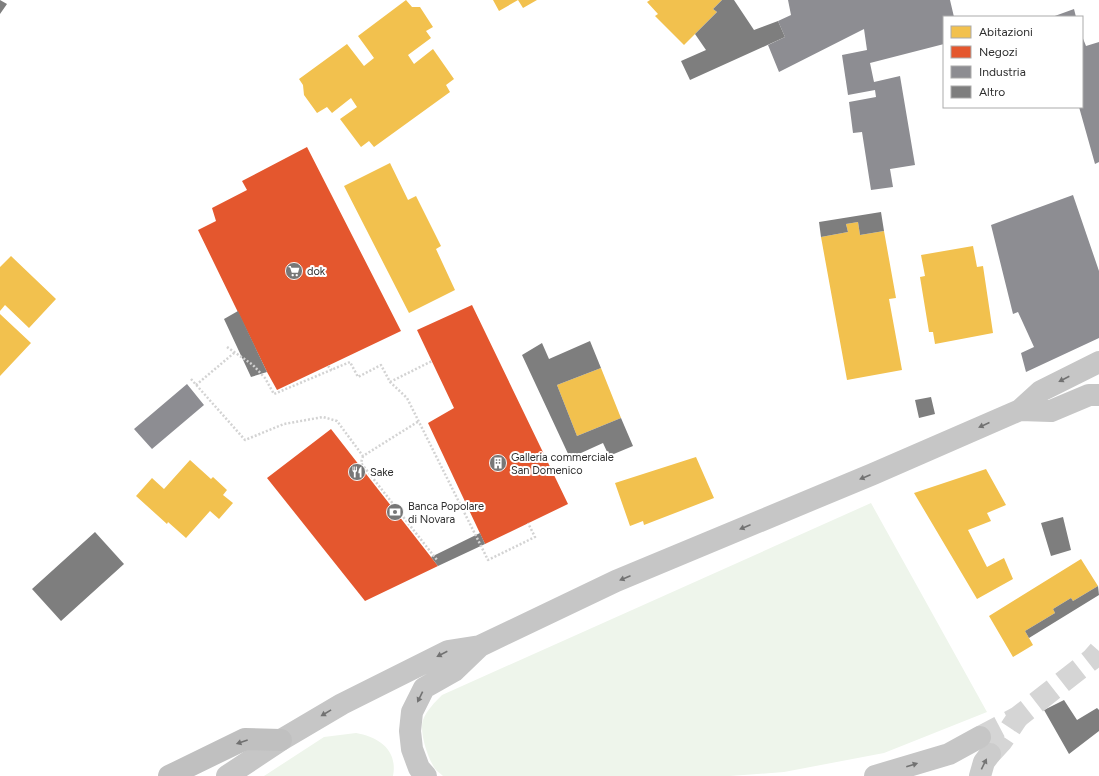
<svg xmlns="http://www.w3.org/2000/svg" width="1099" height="776" font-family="Figtree,sans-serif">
	<rect width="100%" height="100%" fill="#fff"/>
	<path fill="#eef5eb" d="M871,503L987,712L884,753L784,772L730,776H443C441,774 438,772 436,770C428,760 419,732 423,720C427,710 435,702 442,695Z
		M356,733C379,737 398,750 393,776H264L324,737Z"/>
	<path fill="#f2c14e" d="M406,0L412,7H420L433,27L426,31L431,38L408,55L414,64L433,49L454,79L446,85L450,92L374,147L369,141L361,147L340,119L357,107L351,98L332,113L327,107L317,113L304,95L303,85L299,79L347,44L364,66L374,58L358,36Z
		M493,0H537L523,8L518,0L499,11Z
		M650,0H722L713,9L717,12L684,45L655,16L658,14L647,2Z
		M390,163L408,200L416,196L441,246L436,249L455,290L409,313L344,186Z
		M858,222L860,235L884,231L896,298L889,299L902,370L847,380L821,237L848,232L846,224Z
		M973,246L977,267L983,266L993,333L935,344L933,332H929L920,277L925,276L921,255Z
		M11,256L56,299L29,328L5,305L0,311V267Z
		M0,314L31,343L0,376Z
		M601,368L621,418L577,436L557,385Z
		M696,457L714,498L644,525L643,521L630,526L615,483Z
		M190,460L211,479L213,477L227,490L223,495L233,503L219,519L210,511L186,538L168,522L167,524L136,496L152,478L164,489Z
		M986,469L1006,505L987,513L991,521L968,530L987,567L1004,558L1013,579L977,599L914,493Z
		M1081,559L1098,586L1073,601L1071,598L1053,609L1055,613L1025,631L1033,645L1013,657L989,616Z"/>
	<path fill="#e4572e" d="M307,147L401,331L277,390L267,372L198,230L216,221L212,208L247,190L242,181Z
		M472,305L568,504L485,544L428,423L454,408L417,330Z
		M331,429L438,566L365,601L267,478Z"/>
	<path fill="#8d8d92" d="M788,0H950L954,17H944V44L870,63L874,82L900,76L915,165L890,169L893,187L871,190L862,132L853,133L849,102L876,97L875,90L848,95L842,55L867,50L864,29L779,72L768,45L785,37L778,21L791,15Z
		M1074,9L1076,17H1052Z
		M1082,36L1086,46L1099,42V162L1095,164L1079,107H1082Z
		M1073,195L1099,271V338L1026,372L1021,353L1034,347L1018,312L1013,314L991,225Z
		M187,384L204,405L152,449L134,429Z"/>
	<path fill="#7e7e7e" d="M0,0L7,4L0,14Z
		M722,0H734L754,30L778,21L785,37L690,80L681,61L706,50L695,34L717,12L713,9Z
		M881,212L884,231L860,235L858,222L846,224L848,232L821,237L819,222Z
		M238,311L267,372L251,377L224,319Z
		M590,341L601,368L557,385L577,436L621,418L633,446L609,456L603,443L570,458L522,355L542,343L549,359Z
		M931,397L935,414L919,418L915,400Z
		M1063,517L1071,550L1051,556L1041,523Z
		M95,532L124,564L61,621L32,589Z
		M480,533L485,544L438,566L431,557Z
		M1098,586L1099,595L1029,638L1025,631L1055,613L1053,609L1071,598L1073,601Z
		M1064,700L1077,720L1097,708L1099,710V731L1069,754L1044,710Z"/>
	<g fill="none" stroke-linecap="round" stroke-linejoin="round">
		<path stroke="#d5d5d5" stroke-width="22" stroke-dasharray="22 11" stroke-linecap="butt" d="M990,754L1002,741L1018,717"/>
		<path stroke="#d5d5d5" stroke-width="22" stroke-dasharray="22 11" stroke-linecap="butt" d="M980,737L1018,717L1092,659L1099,651"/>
		<path stroke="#d3d3d3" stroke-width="2.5" stroke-dasharray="2 2" stroke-linecap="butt" d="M227,347L253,365L265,378L274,394L350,362L358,377L381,365L390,382L407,398L488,560L535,537L528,523
			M328,366L332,370
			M191,379L245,440L284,424L323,417L337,421L363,456L419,421
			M390,382L432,361
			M196,385L234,353
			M363,456L361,463L437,560"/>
		<path stroke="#ccc" stroke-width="22" d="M980,776L984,762L990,754"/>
		<path stroke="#c6c6c6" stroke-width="22" d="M1020,410L1041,391L1099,362
			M227,776L281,740L342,704L448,651L480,646L616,581L873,474L1020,410L1051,411L1089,395H1099
			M426,776L419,768L412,749L410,731L412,712L424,688L454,671L480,646
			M875,776L949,754L980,737"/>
		<path stroke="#c0c0c0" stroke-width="22" d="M169,776L245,739L281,740"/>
	</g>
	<defs><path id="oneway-solid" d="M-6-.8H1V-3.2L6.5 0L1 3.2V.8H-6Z"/></defs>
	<g fill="#727272">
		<use href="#oneway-solid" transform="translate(1064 379) rotate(153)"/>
		<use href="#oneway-solid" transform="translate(984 425) rotate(156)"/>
		<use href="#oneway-solid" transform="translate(865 477) rotate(157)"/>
		<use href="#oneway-solid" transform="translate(745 527) rotate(157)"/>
		<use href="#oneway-solid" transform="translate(625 578) rotate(157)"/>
		<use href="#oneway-solid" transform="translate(442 654) rotate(153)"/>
		<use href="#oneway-solid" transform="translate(420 697) rotate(116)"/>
		<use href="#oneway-solid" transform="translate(326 713) rotate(149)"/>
		<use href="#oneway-solid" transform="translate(912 765) rotate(-17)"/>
	</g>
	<use fill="#707070" href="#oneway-solid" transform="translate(242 742) rotate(161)"/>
	<use fill="#757575" href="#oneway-solid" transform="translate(984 764) rotate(-64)"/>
	<defs>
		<g id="supermarket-disc" transform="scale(0.9)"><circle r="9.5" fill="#777" stroke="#fff"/><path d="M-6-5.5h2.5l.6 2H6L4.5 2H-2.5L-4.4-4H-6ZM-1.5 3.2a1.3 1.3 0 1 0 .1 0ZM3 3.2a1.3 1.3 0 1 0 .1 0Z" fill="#fff"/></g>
		<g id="building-disc" transform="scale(0.9)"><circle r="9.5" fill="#777" stroke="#fff"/><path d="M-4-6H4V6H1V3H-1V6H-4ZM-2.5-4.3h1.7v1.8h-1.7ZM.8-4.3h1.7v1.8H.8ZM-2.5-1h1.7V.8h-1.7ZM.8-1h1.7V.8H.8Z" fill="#fff"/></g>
		<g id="restaurant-disc" transform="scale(0.9)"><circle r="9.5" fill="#777" stroke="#fff"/><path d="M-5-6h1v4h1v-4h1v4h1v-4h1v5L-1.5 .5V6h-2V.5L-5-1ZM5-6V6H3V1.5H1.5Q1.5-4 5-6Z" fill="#fff"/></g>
		<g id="bank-disc" transform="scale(0.9)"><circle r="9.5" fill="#777" stroke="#fff"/><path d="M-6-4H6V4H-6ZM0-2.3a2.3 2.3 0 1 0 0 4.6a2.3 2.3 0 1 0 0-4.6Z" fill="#fff"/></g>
	</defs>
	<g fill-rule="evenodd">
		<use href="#supermarket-disc" x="294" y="271"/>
		<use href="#building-disc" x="498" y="463"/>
		<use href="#restaurant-disc" x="357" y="472"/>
		<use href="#bank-disc" x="395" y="512"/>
	</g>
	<g text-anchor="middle" stroke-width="4" stroke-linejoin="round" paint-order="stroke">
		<g font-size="11" fill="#2e2e2e" stroke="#fff" text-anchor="start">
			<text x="307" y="275">dok</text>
			<text x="511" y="461">Galleria commerciale<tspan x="511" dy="13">San Domenico</tspan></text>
			<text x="370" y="476">Sake</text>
			<text x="408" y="510">Banca Popolare<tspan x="408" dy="13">di Novara</tspan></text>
		</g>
	</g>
	<rect x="943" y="16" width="140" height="92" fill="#ffffff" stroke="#ababab"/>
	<rect x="951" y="26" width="20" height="12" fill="#f2c14e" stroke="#ababab"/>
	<text x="979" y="36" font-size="12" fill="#2e2e2e">Abitazioni</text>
	<rect x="951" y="46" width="20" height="12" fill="#e4572e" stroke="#ababab"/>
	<text x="979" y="56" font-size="12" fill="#2e2e2e">Negozi</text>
	<rect x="951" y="66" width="20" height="12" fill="#8d8d92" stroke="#ababab"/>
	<text x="979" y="76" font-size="12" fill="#2e2e2e">Industria</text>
	<rect x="951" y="86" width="20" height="12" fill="#7e7e7e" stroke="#ababab"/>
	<text x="979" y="96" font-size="12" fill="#2e2e2e">Altro</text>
</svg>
